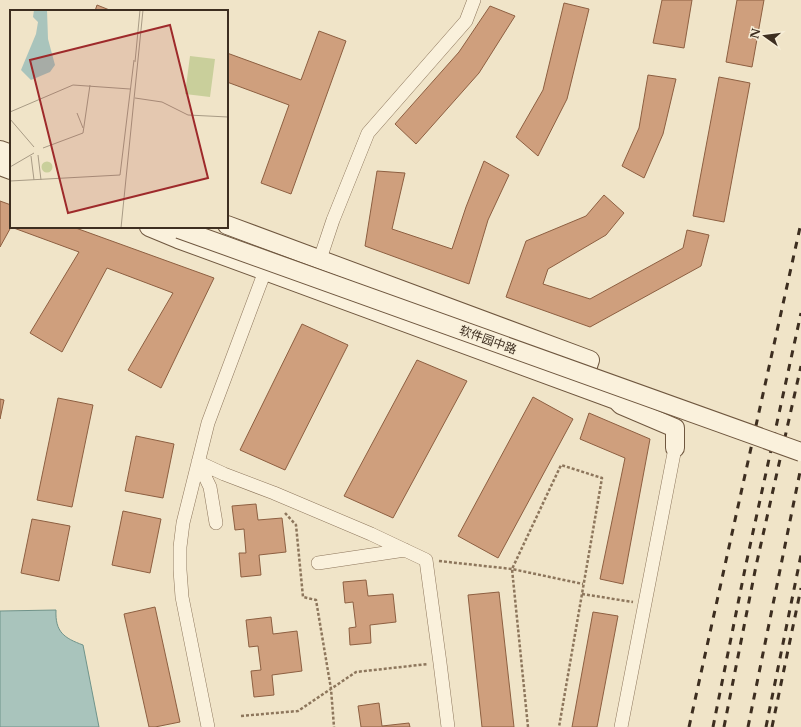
<svg xmlns="http://www.w3.org/2000/svg" width="801" height="727" font-family="'Libre Baskerville','Noto Sans SC',serif">
	<rect width="100%" height="100%" fill="#f0e4c8"/>
	<path fill="#a9c4bc" stroke="#6f938a" d="M56,610C55,632 64,638 83,645L99,727H0V611Z"/>
	<path fill="#cf9f7d" stroke="#8d5f41" d="M662,0H692L684,48L653,43Z
		M737,0H764L752,67L726,62Z
		M564,3L589,9L567,99L538,156L516,137L543,90Z
		M97,5L112,11H95Z
		M490,6L515,16L479,73L416,144L395,124L459,52Z
		M319,31L346,41L291,194L261,183L289,105L227,82V53L301,80Z
		M648,75L676,79L663,134L644,178L622,166L639,128Z
		M719,77L750,83L724,222L693,216Z
		M484,161L509,175L488,220L469,284L365,246L377,171L405,173L392,229L452,249L466,207Z
		M604,195L624,213L606,235L548,269L543,284L590,299L683,248L687,230L709,235L701,266L590,327L506,297L526,241L586,216Z
		M0,201L11,205V227L0,247Z
		M11,227H73L214,278L161,388L128,370L173,293L107,268L62,352L30,333L79,252Z
		M302,324L348,345L285,470L240,450Z
		M417,360L467,381L393,518L344,496Z
		M533,397L573,419L498,558L458,536Z
		M58,398L93,405L72,507L37,500Z
		M0,399L4,400L0,419Z
		M589,413L650,439L623,584L600,579L625,458L580,439Z
		M136,436L174,444L163,498L125,491Z
		M256,504L258,520L282,518L286,552L259,555L261,575L241,577L239,553H246L244,529L235,530L232,506Z
		M123,511L161,519L150,573L112,565Z
		M32,519L70,526L59,581L21,573Z
		M366,580L368,596L393,594L396,622L370,625L371,643L350,645L349,628L356,627L353,602L345,603L343,582Z
		M499,592L514,727H482L468,595Z
		M155,607L180,722L155,727H149L124,614Z
		M593,612L618,616L597,727H572Z
		M271,617L273,634L297,631L302,671L272,675L274,695L254,697L251,671L261,670L258,646L249,647L246,620Z
		M379,703L382,726L409,723L410,727H361L358,706Z"/>
	<g fill="none" stroke-linecap="round" stroke-linejoin="round">
		<g stroke="#8d765c" stroke-width="14">
			<path id="street" d="M320,259L333,220L368,133L466,21L474,0
				M198,462L224,474L274,493L371,534L426,560L440,663L448,727
				M198,462L210,487L216,523
				M318,563L405,550
				M208,727L182,597L180,570V547L183,523L208,423L265,271
				M621,727L675,448"/>
		</g>
		<g stroke="#6f573f" stroke-width="20">
			<path id="secondary" d="M0,150L11,154
				M0,166L11,170
				M227,225L590,360L581,387
				M149,227L178,239L616,400L621,405L675,428V448"/>
		</g>
		<path stroke="#8d765c" stroke-width="2.5" stroke-dasharray="3 2" stroke-linecap="butt" d="M285,513L296,525L303,597L316,600L331,689L334,727
			M439,561L512,569L583,584
			M582,594L633,602
			M241,716L298,711L356,672L428,664
			M528,727L512,569L561,465L602,478L559,727"/>
		<use href="#street" stroke="#faf1dc" stroke-width="13"/>
		<use href="#secondary" stroke="#faf1dc" stroke-width="18"/>
		<path stroke="#3d2e20" stroke-width="3" stroke-dasharray="7 7" stroke-linecap="butt" d="M689,727L801,223
			M713,727L746,564L801,313
			M724,727L756,566L801,366
			M748,727L801,467
			M766,727L801,555
			M772,727L782,679L801,588"/>
		<g stroke="#6f573f" stroke-width="20" stroke-linecap="butt">
			<path id="secondary-bridge" d="M179,229L801,452"/>
		</g>
		<use href="#secondary-bridge" stroke="#faf1dc" stroke-width="18"/>
	</g>
	<g text-anchor="middle" stroke-width="3" stroke-linejoin="round" paint-order="stroke">
		<g font-size="12" fill="#3d2e20" stroke="#f7eed8">
			<text transform="translate(488 340) rotate(20)" y="4">软件园中路</text>
		</g>
	</g>
	<g transform="translate(10 10)">
		<rect width="218" height="218" fill="#f0e4c8"/>
		<path d="M180,46L205,49L200,87L175,84ZM31.5 157a5.5 5.5 0 1 1 11 0a5.5 5.5 0 1 1-11 0Z" fill="#c9cf9b"/>
		<path d="M24,0H37L38,29L45,55L40,62L21,70L11,60L26,24L28,12L23,7Z" fill="#a9c4bc"/>
		<path fill="none" stroke="#a89b85" stroke-width="1" d="M125,52L130,0M125,88L152,92L178,105L218,107M0,102L63,75L120,79M67,103L73,118M0,109L24,137M33,138L73,123L80,75M28,145L31,170M21,146L24,170M0,157L24,143M0,171L110,165L124,50M111,218L133,0"/>
		<path fill="#9e2a2b" fill-opacity="0.15" stroke="#9e2a2b" stroke-width="2" d="M160,15L198,168L58,203L20,50Z"/>
		<rect width="218" height="218" fill="none" stroke="#3d2e20" stroke-width="2"/>
	</g>
	<g transform="translate(765 36) rotate(284)" stroke="#f7eed8" stroke-width="3" paint-order="stroke">
	<path d="M0-3L7 15L0 10L-7 15Z" fill="#3d2e20"/>
	<text y="-6" font-size="11" font-weight="bold" text-anchor="middle" fill="#3d2e20">N</text>
	</g>
</svg>
